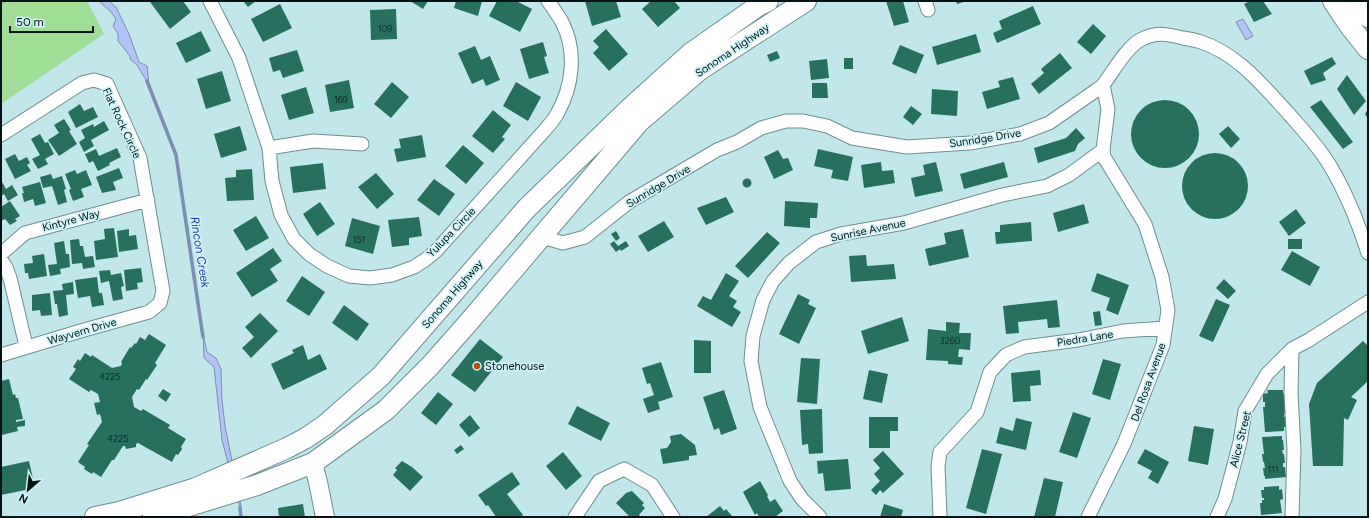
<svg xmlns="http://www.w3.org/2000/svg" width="1369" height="518" font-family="Figtree,sans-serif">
	<rect width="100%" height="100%" fill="#c2e7eb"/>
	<path fill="#a0dd97" d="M1,1H87L104,34L1,104Z"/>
	<path fill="#b0c3f7" stroke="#7d8eb3" d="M99,1H109L116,7L129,34L139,62L147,66L149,85L137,65L130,59V56L118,41V34L113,26L116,19L111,12Z
		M1243,19L1253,36L1246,40L1236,22Z
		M203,333L207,352L216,358L221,369L222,400L225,426L241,506V512L222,440L214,367L204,358Z"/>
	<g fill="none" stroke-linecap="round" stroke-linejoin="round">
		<path stroke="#7d8eb3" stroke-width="3.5" d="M147,81L176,155L203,337
			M240,508L241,517"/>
	</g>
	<path fill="#286f5d" d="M151,1H183L191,12L170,29L150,2Z
		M243,1H256L248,7Z
		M410,1H428L423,9Z
		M456,1H482L478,16L454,8Z
		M497,1H516L532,9L520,32L489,16Z
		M585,1H616L621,17L592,26Z
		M651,1H674L680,8L658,27L642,9Z
		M886,1H903L909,22L894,26Z
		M956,1H967L957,4Z
		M1250,1H1263L1272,14L1254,22L1244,4Z
		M280,4L292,28L263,42L251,19Z
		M1033,6L1041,24L997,43L993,33L1002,29L999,21Z
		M396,9L397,39L371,40L370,10Z
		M1093,24L1106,36L1091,54L1077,42Z
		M606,29L628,54L609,71L593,53L599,47L593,41Z
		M201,31L211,51L186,63L176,43Z
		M976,34L981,52L937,65L932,47Z
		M543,42L547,56L544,57L549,73L529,79L520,49Z
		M900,45L924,55L916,74L892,64Z
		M475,46L481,60L490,56L500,80L486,86L483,79L472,84L458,53Z
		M297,50L304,71L283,78L280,70L273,72L269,58Z
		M777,51L780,58L770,62L767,55Z
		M1060,53L1072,68L1039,94L1031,84L1044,73L1041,69Z
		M1332,57L1336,64L1323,73L1326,80L1311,85L1304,71Z
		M844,58H853V69H844Z
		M827,59L829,78L811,80L809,61Z
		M222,71L231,101L206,109L197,79Z
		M1347,75L1366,101L1354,115L1337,89Z
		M1013,77L1020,99L987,109L982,92L1000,87L998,81Z
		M349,80L354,108L330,112L325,85Z
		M392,82L409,97L391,118L374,104Z
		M516,82L541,97L528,121L503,106Z
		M812,83H827L828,98H812Z
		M306,87L314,113L289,120L281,95Z
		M932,89L958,91L957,116L931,114Z
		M1321,100L1353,142L1343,149L1310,107Z
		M1131 134a34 34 0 1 1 68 0a34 34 0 1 1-68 0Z
		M80,104L84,111L93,107L98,117L76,128L68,112Z
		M911,106L922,114L913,125L903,117Z
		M1368,109V119L1365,114Z
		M493,110L511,125L502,137L505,139L493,153L472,136Z
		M64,119L71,130L69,131L77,144L59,156L48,140L59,133L54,125Z
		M104,121L109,130L91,140L94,146L84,152L79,142L85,138L81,130L93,124L94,127Z
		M240,126L247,150L221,158L214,134Z
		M1228,126L1240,139L1231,148L1219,134Z
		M1076,128L1085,138L1078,144L1075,151L1038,163L1034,148L1066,138Z
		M40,134L45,143L48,142L54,154L45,159L48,164L38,169L32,159L40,155L31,139Z
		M422,135L426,157L397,162L394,149L401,148L399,139Z
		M463,145L484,163L466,184L445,166Z
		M117,148L121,157L109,163L110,165L98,171L93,161L89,163L85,154L96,149L99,156Z
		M818,149L853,157L848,181L831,178L833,170L814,166Z
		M778,150L783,159L788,158L793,170L774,179L764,157Z
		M1182 186a33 33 0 1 1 66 0a33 33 0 1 1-66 0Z
		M15,154L19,161L27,157L30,163L27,165L31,171L15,179L5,159Z
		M881,162L882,171L893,170L895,183L864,188L861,165Z
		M936,162L943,191L915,197L911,178L925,175L923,165Z
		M1004,162L1008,177L964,189L960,174Z
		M323,163L326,189L293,193L290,167Z
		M119,168L123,178L113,182L116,190L102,193L96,177Z
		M252,169L254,200L227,201L225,178L236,177V170Z
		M75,170L77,174L86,170L92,185L81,189L84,197L73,201L69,190L71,189L65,174Z
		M376,173L394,194L377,209L358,187Z
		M51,174L53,179L62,176L66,189L64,190L67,202L58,205L52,186L43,188L40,177Z
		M742.5 183a4.5 4.5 0 1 1 9 0a4.5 4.5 0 1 1-9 0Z
		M434,179L455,194L439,216L417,200Z
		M1,180L6,189L12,185L18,195L8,201L4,194L1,196Z
		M40,182L46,203L35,206L33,199L24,202L22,193H24L22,187Z
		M726,197L734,212L706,225L697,208Z
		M10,201L20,216L15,219L17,221L10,225L5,219L1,221V207Z
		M785,201L818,203L817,218H810V228L784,226Z
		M320,202L335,224L317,236L303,214Z
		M1084,204L1089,223L1058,232L1053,213Z
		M1296,209L1306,223L1289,236L1279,222Z
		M256,216L269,238L246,251L233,230Z
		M419,217L422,236L409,238V245L392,247L388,220Z
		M352,218L380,226L373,254L345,246Z
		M664,221L674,237L648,252L638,236Z
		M1031,222L1032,241L996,244L995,232H1000V225Z
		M114,228L118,257L96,260L94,241L105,239L104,229Z
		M129,229V236L136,235L138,249L119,252L117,231Z
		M963,229L969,257L929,266L925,249L946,244L944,233Z
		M616,231L620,238L616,241L611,234Z
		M767,232L780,243L748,278L735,266Z
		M79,239L80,246H83L85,257L93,256L95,267L83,269L82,263L72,264L70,240Z
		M1288,239H1302V249H1288Z
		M64,241L66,254H69L70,267L60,269L61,274L50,276L48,265L57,264L54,243Z
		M614,241L618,246L626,241L629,246L621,251L620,249L616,252L610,244Z
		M273,248L282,261L270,269L278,281L252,297L236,273Z
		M1292,251L1320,267L1310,286L1281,270Z
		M44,254L47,276L29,279L28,273H25L24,264L33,263L32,256Z
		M866,255L867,266L894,264L896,279L851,282L849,256Z
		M141,268L143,282L137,283L138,289L126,291L124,270Z
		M110,270L111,275L121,273L124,286L121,287L123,299L113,301L109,281L101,283L99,271Z
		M726,273L739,281L729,296L737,301L733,307L741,312L732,327L697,306L703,296L711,300Z
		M1097,273L1129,285L1118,315L1106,310L1110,298L1091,291Z
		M302,276L325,292L309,316L286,301Z
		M97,277L99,293H102L104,305L92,307L90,296L78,298L75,280Z
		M1224,279L1236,291L1228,299L1216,288Z
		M73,282L74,294L66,295L68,315L59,317L57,304H55L53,291L63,290L62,284Z
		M50,293L52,315L41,316L40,310L32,311V295Z
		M798,294L810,300L808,304L816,308L799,344L779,334Z
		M1216,299L1230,305L1213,342L1199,336Z
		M1057,300L1060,327L1048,328L1047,319L1018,322L1019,333L1006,334L1003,306Z
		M344,305L369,324L357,341L332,323Z
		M1100,311L1102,325L1095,326L1093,312Z
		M260,313L278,331L251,358L242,348L254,337L245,327Z
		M902,317L909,341L868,354L861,331Z
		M946,322L960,323L959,333H971L970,350L959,349L958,357H963L962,365L948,364V361L926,360L928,329L946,331Z
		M149,334L166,345L155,363L157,365L147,380L146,379L139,390L137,389L132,397L134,407L141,411L143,409L170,425L168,428L186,439L181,447L182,449L178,455L176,454L172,462L138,443L136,444V447L126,449L125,446H123L114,460H112L101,477L93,472L92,474L84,469L85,467L78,462L89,445L87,444L102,422L100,414L97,415L94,403L100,402L98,394L91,390L89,392L69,379L76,369L73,367L78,359L80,361L85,353L91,357L92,355L112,368L121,366L122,363L121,362L130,347L131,348L135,343L136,344L140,337L145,340Z
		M480,339L503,357L475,392L451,375Z
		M694,340L711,341V373H694Z
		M1363,341L1368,346V381L1351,397L1357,400L1348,420L1344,418L1343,466H1313L1309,404L1317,383Z
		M303,345L308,360L320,354L327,369L283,390L271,364L294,353L292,350Z
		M801,358L820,359L817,404L797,402Z
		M1103,359L1121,364L1110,400L1092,394Z
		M661,362L673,397L658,402L660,409L648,413L643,399L654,395L650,383L647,384L642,368Z
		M869,370L888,374L882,403L863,399Z
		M1040,370L1041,385L1030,386L1031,401L1013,402L1011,373Z
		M9,379L13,395L15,394L16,398H18L23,419L16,420V422L25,420V426L17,427L18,431L2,435L1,431V381Z
		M163,389L171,394L166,402L158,396Z
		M724,390L737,429L721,435L719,428L714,430L703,397Z
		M1267,390H1283V394L1285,393L1286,414H1284V417H1286L1287,427H1284V431L1265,432L1263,407H1265V402H1263V394L1268,393Z
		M438,392L453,404L436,425L421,413Z
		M577,406L610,423L601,441L568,424Z
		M822,409L823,453L809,454L808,444L802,445L800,410Z
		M1073,412L1091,418L1077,458L1059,452Z
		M470,415L480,428L469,437L459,425Z
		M869,417H898V431H890V448H869Z
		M1016,418L1032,422L1026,450L996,443L1000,427L1013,431Z
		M1194,426L1214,429L1208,465L1188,461Z
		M681,434L695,445L697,455L689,456V460L663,464L660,449L667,448L671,442L670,436Z
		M1282,436V440H1283L1284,450H1282L1283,454H1284L1285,463H1283V467H1285L1286,477L1265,479V476H1264L1263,468H1265L1264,462H1263L1262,454H1264L1262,437Z
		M461,445L464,449L457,454L454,450Z
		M982,449L1002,454L986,514L966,508Z
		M1145,449L1169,462L1158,484L1148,478L1152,471L1137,463Z
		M883,451L904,474L883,493L880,490L876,495L871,490L880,481L874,474L880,468L873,460Z
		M563,452L582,476L566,490L546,466Z
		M848,459L851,489L825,491L823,473L818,474L817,461Z
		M29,461L35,488L1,495V467Z
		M402,461L412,467L423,477L410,491L393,475L397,470L395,468Z
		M512,472L520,484L507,494L523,515L521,517H496L488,505L486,506L478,495Z
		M1044,478L1063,482L1055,517H1034Z
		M760,481L768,495L767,496L770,502L775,499L783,511L775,517H759L757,513L755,515L743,492Z
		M1279,486V490L1282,489L1283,499L1280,500L1282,513L1261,515L1260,503H1262V500H1264V498H1262L1261,490H1264V487Z
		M632,491L644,503L642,505L645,508L639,515L641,517H630L616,503L626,493Z
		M303,504L305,517H279L278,508Z
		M884,504L903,510L901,517H880Z
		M720,506L724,511L726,509L733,517H706Z"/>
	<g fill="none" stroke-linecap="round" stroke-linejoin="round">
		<g stroke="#6c8e92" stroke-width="15">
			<path id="street" d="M210,1L239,58L269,148L272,181L281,215L294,239L309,254L327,266L349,276L370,278L392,275L414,267L425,260L436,251L544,131C549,125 554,120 557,114C573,86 577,51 562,22C558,15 553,8 548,1
				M925,1L928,10
				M1,135L82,83L94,80L107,84L140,158L163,291L160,303L149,312L84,330L1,355
				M269,148L313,141L362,144
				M542,237L563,243L585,237L629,202L717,150L737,142L761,128L786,121H803L827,126L852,138L907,147L970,143L1020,134L1049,123L1098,89L1103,85C1113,72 1127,46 1142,39C1157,32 1167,34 1183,38C1189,39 1195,40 1201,42C1238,54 1264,87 1289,114C1303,130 1318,146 1329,164C1346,192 1358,222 1368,253
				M1,254L25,233L148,200
				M1,260L6,267L10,278L26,346
				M1292,349L1291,393L1294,450L1292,517
				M575,517L599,481L624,469L652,485L673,517
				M820,517L802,499L790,481L760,407L751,361L753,336L763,300L773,281L789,263L816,242L841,234L904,223L1002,195L1047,186L1069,175L1103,150
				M940,517L938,466L940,452L977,412L990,372L1006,355L1024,347L1078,340L1123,331L1165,328
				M1088,517L1124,444L1163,345L1168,310L1162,277L1145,224L1104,157L1103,150L1108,109L1103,85
				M1217,517L1225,499L1240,442L1245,411L1267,374L1292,349L1309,340L1368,302"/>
		</g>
		<g stroke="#6c8e92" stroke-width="20">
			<path id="secondary" d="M313,463L318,482L325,517"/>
		</g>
		<g stroke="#6c8e92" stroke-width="22">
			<path id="primary" d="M1333,1L1349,25L1368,49
				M1356,1L1368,17
				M95,517L119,512L196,488L287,448L306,438L325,425L381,376L527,208L628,110L691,53L758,6L768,1
				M153,517L257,485L313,463L386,410L430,366L468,323L639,122L701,69L806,1"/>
		</g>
		<use href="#street" stroke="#fff" stroke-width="13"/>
		<use href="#secondary" stroke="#fff" stroke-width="18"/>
		<use href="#primary" stroke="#fff" stroke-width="20"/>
	</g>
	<circle fill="#b55219" stroke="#cff4f8" stroke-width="1.5" cx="477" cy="366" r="4"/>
	<g text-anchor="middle" stroke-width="3.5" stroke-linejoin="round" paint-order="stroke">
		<g font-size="9" fill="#0f2b27">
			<text x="385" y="32">109</text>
			<text x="341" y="103">169</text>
			<text x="359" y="243">151</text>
			<text x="950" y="344">3260</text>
			<text x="110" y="380">4225</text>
			<text x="118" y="442">4225</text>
			<text x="1273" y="473">111</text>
		</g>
		<g font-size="11" fill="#071415" stroke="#cff4f8">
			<text transform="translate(732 50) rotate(-34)" y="4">Sonoma Highway</text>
			<text transform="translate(122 123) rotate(65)" y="4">Flat Rock Circle</text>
			<text transform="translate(985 138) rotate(-9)" y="4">Sunridge Drive</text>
			<text transform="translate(658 186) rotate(-31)" y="4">Sunridge Drive</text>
			<text transform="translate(71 220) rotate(-15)" y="4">Kintyre Way</text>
			<text transform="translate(868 230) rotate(-12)" y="4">Sunrise Avenue</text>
			<text transform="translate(451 232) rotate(-46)" y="4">Yulupa Circle</text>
			<text transform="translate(452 294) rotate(-49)" y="4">Sonoma Highway</text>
			<text transform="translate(82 331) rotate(-16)" y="4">Wayvern Drive</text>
			<text transform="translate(1085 338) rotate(-9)" y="4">Piedra Lane</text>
			<text transform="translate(1148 382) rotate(-70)" y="4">Del Rosa Avenue</text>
			<text transform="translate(1240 439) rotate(-76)" y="4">Alice Street</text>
		</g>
		<g font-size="11" fill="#071415" stroke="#cff4f8" text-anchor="start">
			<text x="485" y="370">Stonehouse</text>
		</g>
		<g font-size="12" font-style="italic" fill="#273b9a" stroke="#cff4f8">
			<text transform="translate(200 252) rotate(81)" y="4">Rincon Creek</text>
		</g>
	</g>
	<rect width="1369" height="518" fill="none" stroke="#071415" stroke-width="4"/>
	<g transform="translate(28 490) rotate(208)" stroke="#cff4f8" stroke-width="3" paint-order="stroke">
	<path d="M0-3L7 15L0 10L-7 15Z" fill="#071415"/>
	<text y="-6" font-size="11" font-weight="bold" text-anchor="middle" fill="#071415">N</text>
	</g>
	<path d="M10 26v6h83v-6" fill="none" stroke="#071415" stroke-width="2"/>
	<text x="16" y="26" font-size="12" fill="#071415" stroke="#cff4f8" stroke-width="3" paint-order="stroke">50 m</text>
</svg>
